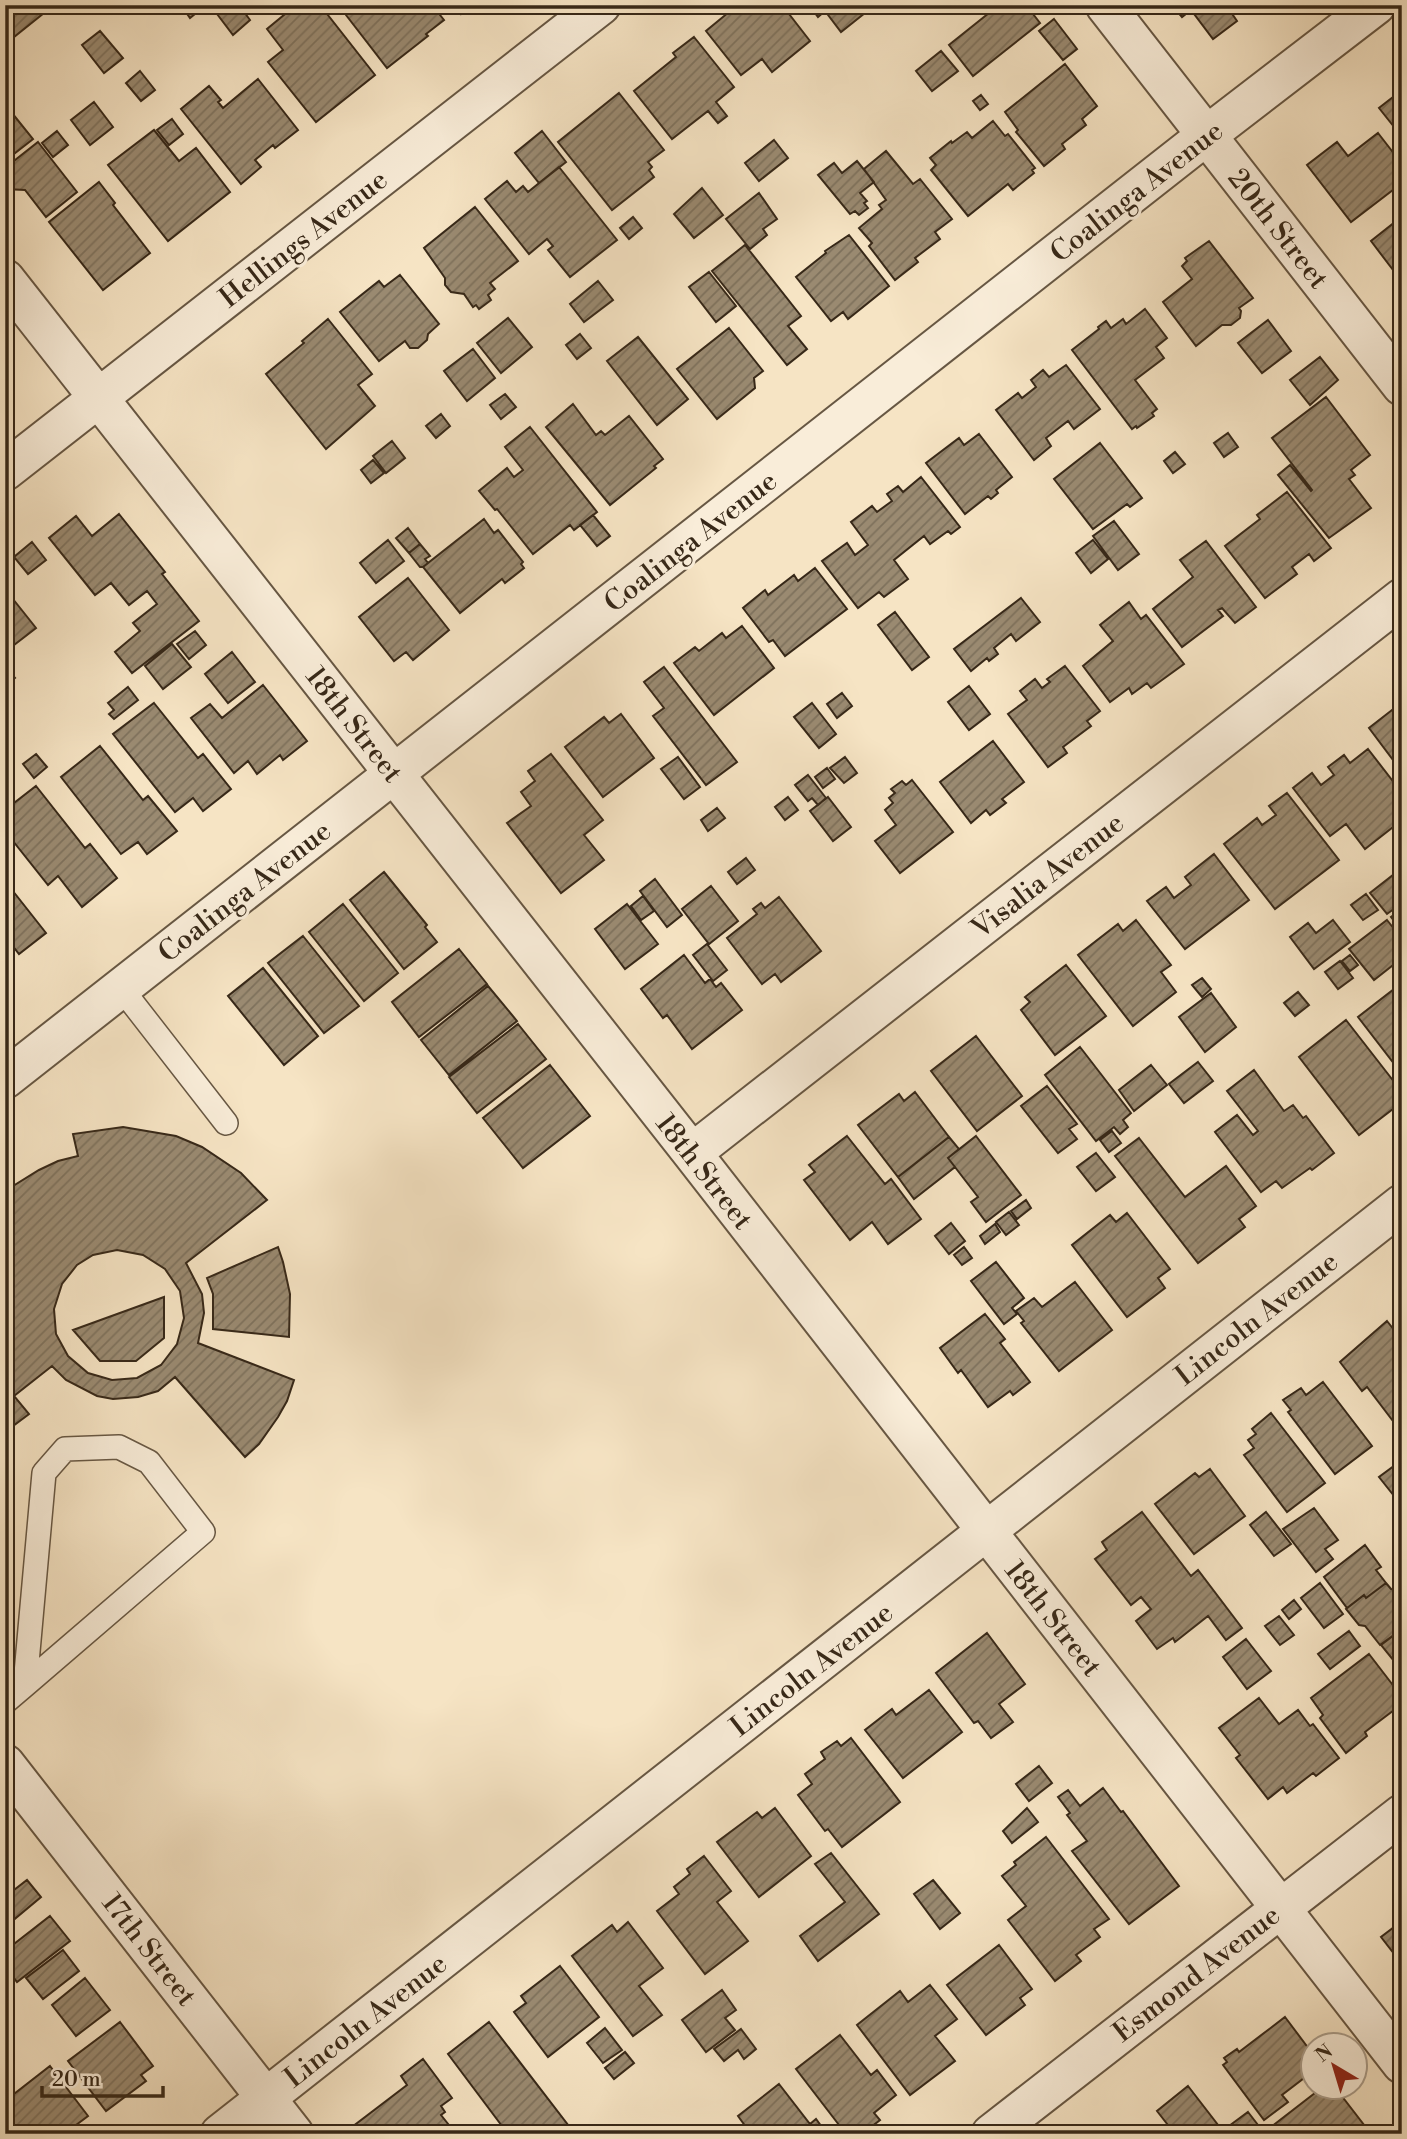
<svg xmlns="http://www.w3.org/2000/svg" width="1407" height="2139" font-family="'Libre Bodoni',serif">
	<defs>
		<pattern id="building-hatch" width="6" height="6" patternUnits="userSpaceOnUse" patternTransform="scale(1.75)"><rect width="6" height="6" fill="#9a8a71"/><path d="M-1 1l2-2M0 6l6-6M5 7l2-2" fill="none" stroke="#7e715c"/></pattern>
	</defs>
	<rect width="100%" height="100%" fill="#f6e4c4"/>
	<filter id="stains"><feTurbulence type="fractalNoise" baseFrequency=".00286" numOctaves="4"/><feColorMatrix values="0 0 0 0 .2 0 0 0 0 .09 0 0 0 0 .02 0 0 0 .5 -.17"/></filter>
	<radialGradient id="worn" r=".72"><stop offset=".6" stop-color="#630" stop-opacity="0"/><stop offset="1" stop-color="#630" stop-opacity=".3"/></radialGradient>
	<path fill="url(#building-hatch)" stroke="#372818" stroke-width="2" fill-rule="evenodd" d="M5,5H54L9,41L5,36Z
		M181,5H206L190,18Z
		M220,5H239L250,20L233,35L214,10Z
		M296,5H320L375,75L316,122L268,62L283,50L267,29Z
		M359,5H432L444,20L426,34L428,36L387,68L346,15Z
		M455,5H472L461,14Z
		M732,5H782L810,41L772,72L762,59L741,75L706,31L729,12L727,10Z
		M809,5H875L841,32L825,11L818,17Z
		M999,5H1026L1040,23L973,76L949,45Z
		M1172,5H1226L1237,21L1213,39L1191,10L1182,17Z
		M1054,19L1077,49L1063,60L1039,31Z
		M100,31L123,58L104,73L82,45Z
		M694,37L734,87L716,102L727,116L718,123L708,111L672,139L634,91L676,57L673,53Z
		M941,51L958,71L932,91L916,71Z
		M1065,64L1097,106L1082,119L1086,125L1062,144L1065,149L1044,166L1016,132L1018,130L1005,112Z
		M140,71L155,90L141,101L126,83Z
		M258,79L298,130L275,148L273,145L255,160L261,167L241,184L181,109L209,86L221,100L218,102L223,108Z
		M1402,90V137L1379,108Z
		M619,93L664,150L648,162L652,167L649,170L654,177L612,210L558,142Z
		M981,95L988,104L980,110L973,101Z
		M94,102L113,127L90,145L71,120Z
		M8,108L33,139L5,161V110Z
		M172,119L183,134L169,145L157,130Z
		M993,121L1005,136L1008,134L1035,168L1032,170L1034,173L1013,190L1008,184L968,216L931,170L936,165L930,158L951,141L952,143L967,132L972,138Z
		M154,130L179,161L196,148L230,192L168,241L108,165Z
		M57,131L68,145L53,157L42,143Z
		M542,131L566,162L539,183L515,153Z
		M1378,133L1402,164V183L1351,222L1307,165L1337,142L1348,156Z
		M774,140L788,158L759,181L745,163Z
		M38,142L77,192L46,217L25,190L5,189V168Z
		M886,151L913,184L920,179L952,219L935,232L940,239L915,258L918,262L895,280L869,246L872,243L859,228L882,209L879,205L886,200L864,169Z
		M857,161L874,182L860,193L867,201L864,203L868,208L859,215L855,211L850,214L818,175L834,163L842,173Z
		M559,167L617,240L570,277L548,250L553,246L547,239L529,254L485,199L507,181L516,192L523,186L528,192Z
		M99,182L115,203L113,205L150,253L103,290L49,222Z
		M702,188L723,215L694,238L674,214Z
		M759,193L777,219L763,229L767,235L750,249L726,219Z
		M475,207L518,261L490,283L495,289L488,295L491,300L479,309L476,305L473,307L464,294L451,292L445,285V278L424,248Z
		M633,217L642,228L629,239L620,228Z
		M1400,218L1402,221V264L1393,270L1371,241Z
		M849,235L889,286L848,319L843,312L831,321L796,277L826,253L825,251Z
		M1209,241L1253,298L1239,308L1241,311L1240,318L1231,325H1222L1196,346L1163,302L1192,279L1182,266L1187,261L1185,258Z
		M745,245L801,316L788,326L807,349L787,365L712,271Z
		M709,272L736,306L716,322L689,287Z
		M400,275L439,324L428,334L427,340L418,348H410L405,341L379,361L340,312L379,281L384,287Z
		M598,281L613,300L584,322L570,304Z
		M1145,309L1167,338L1156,347L1164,358L1135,380L1157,409L1152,413L1154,416L1137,428L1136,426L1132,429L1072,350L1099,329L1098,327L1106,321L1111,328L1123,319L1126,324Z
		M508,318L532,347L501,373L477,343Z
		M328,319L372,374L358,385L375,406L326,449L266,374L304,343L302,341Z
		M1268,320L1291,351L1262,373L1238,343Z
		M729,328L763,371L754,378L755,388L717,419L677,369Z
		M580,334L591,348L577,359L566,345Z
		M638,337L688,399L657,425L607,361Z
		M473,349L495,378L467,401L444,371Z
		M1320,357L1338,380L1310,405L1290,380Z
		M1066,365L1100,409L1074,429L1068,421L1046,438L1051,446L1034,460L996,410L1018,393L1022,398L1036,387L1031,380L1043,370L1049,377Z
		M505,394L516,407L501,419L490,405Z
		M1326,397L1370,455L1351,470L1355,475L1349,479L1371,508L1329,538L1278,475L1290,465L1311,491L1312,490L1272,438Z
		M573,404L596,435L601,431L605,435L629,416L663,459L654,466L656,468L610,505L546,427Z
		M441,414L450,426L436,438L426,426Z
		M530,427L597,512L574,530L570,525L533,554L497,509L495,510L479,491L507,468L514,477L523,470L505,447Z
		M1228,433L1238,447L1224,457L1214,443Z
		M979,434L1012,477L996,490L998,493L991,499L988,496L965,514L926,463L959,438L964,445Z
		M392,441L405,458L386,473L373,456Z
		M1100,443L1142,498L1130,507L1127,504L1093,529L1054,479Z
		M1175,452L1185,464L1173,473L1164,461Z
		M373,460L384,473L371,483L361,470Z
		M921,477L960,527L951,534L948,531L930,544L924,536L894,560L908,579L884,597L879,592L858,608L822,561L847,543L855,555L868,545L851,522L872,506L877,512L892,501L887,494L898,486L903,492Z
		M1287,492L1331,548L1314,561L1309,554L1292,567L1297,574L1265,598L1225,546L1260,519L1257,515Z
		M119,514L165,572L162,574L199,621L132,673L115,652L140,631L133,623L157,604L147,591L129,605L111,583L95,595L49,538L76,516L92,536Z
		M593,515L610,536L597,546L580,525Z
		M484,519L494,533L498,530L523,562L521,564L524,568L505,583L502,579L460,613L423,567Z
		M1114,521L1139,554L1118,570L1093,536Z
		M408,528L420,544L409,553L396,538Z
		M388,540L404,561L376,583L360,563Z
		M1093,540L1108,559L1091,573L1076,553Z
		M1206,541L1256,607L1235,623L1222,608L1218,610L1223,616L1182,647L1153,609L1193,577L1180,560Z
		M32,542L46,560L28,574L14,557Z
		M420,544L430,556L425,559L428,563L423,567H420L409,553Z
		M815,568L847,609L785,656L773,640L769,642L743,608L765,590L768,595L794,575L798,581Z
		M408,578L449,630L413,660L406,652L394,661L359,617Z
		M5,589L36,628L5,652Z
		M1021,598L1040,622L1016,641L1011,634L994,648L998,654L989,661L987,658L971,671L954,649Z
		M1129,602L1141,619L1146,615L1184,664L1151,688L1147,683L1132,694L1129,688L1110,702L1083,666L1113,641L1100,625Z
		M895,612L929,657L912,670L878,625Z
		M742,626L774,668L714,715L674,663L695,647L699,651L722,633L726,638Z
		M195,631L206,645L189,659L177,644Z
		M172,644L191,667L163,689L145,666Z
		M232,652L255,682L228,703L205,674Z
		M5,661L9,665L6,668L15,678L5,686Z
		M1065,666L1100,711L1087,721L1091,726L1063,747L1067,753L1048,767L1008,714L1027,700L1020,691L1035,679L1042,688L1050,682L1047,679Z
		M664,667L737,762L706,785L653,716L664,708L644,682Z
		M263,685L307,741L283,760L280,755L257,774L248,761L234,773L191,718L210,704L222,718Z
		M969,686L990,714L969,730L948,702Z
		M128,687L138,700L114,719L109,714L114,710L108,703Z
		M842,693L852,706L837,718L827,704Z
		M154,703L198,758L203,754L231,789L203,811L193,798L175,812L113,734Z
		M812,703L836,734L819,748L794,717Z
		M1401,703L1402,704V772L1369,728Z
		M621,714L654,758L603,797L565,747L604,717L609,723Z
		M993,741L1024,782L1002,799L1006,803L990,815L986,810L971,823L940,782Z
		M100,746L143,800L148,796L177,831L147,854L138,842L121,854L61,777Z
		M1368,749L1402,793V820L1365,849L1346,824L1330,836L1293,788L1312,773L1321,785L1334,775L1328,767L1344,755L1350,763Z
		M36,754L47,767L34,778L23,764Z
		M551,754L603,820L584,835L604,860L561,893L507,823L531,806L521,792L535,781L528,771Z
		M678,757L700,787L684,799L661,769Z
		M845,757L857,773L844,783L830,768Z
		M827,768L835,779L823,788L815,777Z
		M808,775L826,798L818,805L812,798L808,801L795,785Z
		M912,780L953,832L900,873L875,841L896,825L885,810L893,803L889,798L895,793L891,789L902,781L906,785Z
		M36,786L85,848L90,844L117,878L82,907L58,876L48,885L5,831V810Z
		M1287,793L1339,860L1275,909L1224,844L1257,818L1262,825L1276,815L1269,806Z
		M788,797L798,810L785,820L775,807Z
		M828,797L851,827L833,841L810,811Z
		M717,808L725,818L708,831L701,820Z
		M1214,854L1249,900L1185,949L1147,901L1166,887L1174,898L1191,885L1185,877Z
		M746,858L755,870L737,884L728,872Z
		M384,872L427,925L425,927L437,942L404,969L350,900Z
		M1393,875L1402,886V903L1387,914L1370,893Z
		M655,879L682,915L667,927L640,891Z
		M5,881L46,933L19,954L5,936Z
		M711,886L738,921L709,944L682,909Z
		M1366,894L1378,910L1363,920L1351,905Z
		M643,896L654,911L641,920L631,906Z
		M779,897L821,951L781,982L775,974L762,984L727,938L757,914L753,909L761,903L765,908Z
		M343,904L398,973L364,1001L309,932Z
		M627,904L658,944L625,969L595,929Z
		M1402,909V931L1391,917Z
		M1136,920L1171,965L1161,972L1176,992L1133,1026L1078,955L1118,924L1123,931Z
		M1333,920L1350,942L1314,969L1290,937L1308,923L1316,933Z
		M1387,920L1402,939V958L1374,980L1349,949Z
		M303,936L359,1006L324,1033L268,963Z
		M707,944L727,970L713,981L693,955Z
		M459,949L487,984L419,1037L392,1002Z
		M684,955L705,983L710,979L716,987L721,983L742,1010L692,1049L667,1015L663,1018L641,989Z
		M1350,955L1358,965L1350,971L1342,961Z
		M1340,961L1353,978L1338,989L1325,972Z
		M1066,965L1106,1016L1055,1055L1021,1010L1030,1002L1025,997Z
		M263,968L318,1036L284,1065L228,996Z
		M1202,978L1211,989L1202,997L1192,985Z
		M488,986L517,1021L449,1075L421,1040Z
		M1398,986L1402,991V1074L1358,1017Z
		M1298,992L1309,1005L1295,1016L1284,1003Z
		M1211,993L1236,1027L1205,1052L1179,1017Z
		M1346,1020L1402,1092V1102L1359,1135L1299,1057Z
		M518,1024L546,1059L477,1113L449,1077Z
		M976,1036L1022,1096L977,1131L931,1071Z
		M1080,1047L1131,1113L1123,1120L1128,1127L1120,1134L1114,1127L1096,1141L1045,1075Z
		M1198,1062L1213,1081L1184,1103L1169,1084Z
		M550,1065L590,1116L523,1168L483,1118Z
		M1151,1065L1167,1085L1134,1111L1119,1090Z
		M1254,1070L1284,1111L1293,1105L1303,1118L1306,1116L1334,1153L1312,1170L1310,1168L1282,1188L1276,1181L1261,1192L1215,1132L1237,1115L1253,1135L1258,1131L1227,1091Z
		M1047,1086L1077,1124L1069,1129L1077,1139L1058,1153L1021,1106Z
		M915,1092L949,1137L898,1177L858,1125L899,1094L904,1101Z
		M123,1127L176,1136L202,1147L241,1173L267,1200L186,1263L202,1294L204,1313L198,1343L294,1380L287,1401L278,1417L259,1444L245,1457L175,1377L158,1391L138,1397L113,1399L97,1396L66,1380L52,1366L14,1396L29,1414L5,1432V1191L39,1170L58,1161L78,1156L73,1134ZM117,1250L143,1255L165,1269L180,1291L184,1318L177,1344L161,1365L137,1378L112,1380L88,1373L68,1356L56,1334L54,1309L62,1284L77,1265L93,1255Z
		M1112,1131L1121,1143L1109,1152L1100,1140Z
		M847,1136L885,1184L891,1179L921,1219L888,1244L872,1222L850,1240L804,1180L815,1172L809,1165Z
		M976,1136L1021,1195L986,1222L971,1202L978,1197L948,1158Z
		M949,1137L959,1149L948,1158L955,1167L914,1199L898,1177Z
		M1139,1138L1185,1197L1226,1166L1256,1206L1239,1219L1245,1227L1198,1263L1115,1156Z
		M1096,1153L1115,1177L1096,1191L1077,1167Z
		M1026,1200L1031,1208L1017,1219L1011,1211Z
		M1009,1212L1019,1225L1006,1235L996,1222Z
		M1127,1213L1170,1269L1158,1278L1165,1288L1127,1317L1072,1245L1110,1215L1116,1222Z
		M951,1223L965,1241L949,1254L935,1236Z
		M995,1224L1000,1232L985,1244L980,1236Z
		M278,1247L283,1262L290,1294L289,1337L213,1329V1294L207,1278Z
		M964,1247L972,1258L962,1265L954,1255Z
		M996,1262L1024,1298L1012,1308L1017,1314L1004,1324L971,1281Z
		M1075,1282L1112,1330L1059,1371L1021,1323L1024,1321L1016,1311L1034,1298L1042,1307Z
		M164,1297V1338L136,1361H100L73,1330Z
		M985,1314L1005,1339L1000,1343L1030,1382L1013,1395L1010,1391L988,1407L961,1370L958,1373L940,1348Z
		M1387,1321L1402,1340V1427L1399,1429L1367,1387L1362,1391L1340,1362Z
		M1323,1382L1372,1446L1335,1474L1288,1412L1291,1410L1283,1400L1301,1388L1306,1395Z
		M1271,1413L1325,1483L1287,1512L1244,1455L1254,1448L1248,1440L1256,1434L1252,1429Z
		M1402,1460V1506L1379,1477Z
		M1210,1469L1245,1516L1194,1554L1155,1504L1195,1473L1199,1477Z
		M1314,1508L1338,1540L1325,1549L1333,1559L1316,1572L1283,1529Z
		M1142,1512L1191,1576L1198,1570L1242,1628L1226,1640L1208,1616L1175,1642L1173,1638L1157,1649L1136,1621L1151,1609L1141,1597L1131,1605L1095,1559L1107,1550L1102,1542Z
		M1266,1512L1291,1544L1274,1556L1250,1525Z
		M1365,1545L1381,1567L1376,1570L1386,1583L1366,1598L1364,1595L1347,1608L1324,1577Z
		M1320,1583L1343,1614L1324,1628L1301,1598Z
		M1386,1583L1391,1589L1398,1590L1402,1587V1629L1380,1645L1365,1626L1359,1625L1346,1609L1364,1595L1366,1598Z
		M1294,1600L1301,1609L1289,1619L1282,1610Z
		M1279,1616L1294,1635L1280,1645L1265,1626Z
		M1402,1629V1671L1381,1645Z
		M1349,1631L1360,1646L1330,1669L1318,1654Z
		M987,1633L1025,1684L999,1704L1013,1722L991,1738L978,1721L974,1723L936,1673Z
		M1246,1639L1271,1671L1247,1689L1223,1657Z
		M1369,1654L1402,1697V1704L1365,1732L1367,1736L1346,1753L1320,1718L1323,1715L1311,1698Z
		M929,1690L962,1732L903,1778L865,1730L892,1709L896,1715Z
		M1259,1698L1279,1724L1298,1710L1310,1726L1313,1724L1339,1758L1316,1776L1313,1773L1287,1793L1283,1787L1268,1799L1236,1758L1240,1755L1219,1728Z
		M851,1738L900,1802L842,1847L828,1829L825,1831L798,1795L812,1784L805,1774L825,1759L821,1752L837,1741L841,1746Z
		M1039,1766L1052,1783L1029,1801L1016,1784Z
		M1103,1788L1121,1812L1123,1811L1179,1886L1129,1924L1072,1851L1087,1841L1067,1815L1070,1813L1058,1797L1068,1790L1080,1806Z
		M775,1808L811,1856L759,1897L717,1842L757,1812L762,1818Z
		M1027,1808L1038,1822L1012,1843L1003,1831Z
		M1046,1837L1109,1919L1094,1929L1100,1937L1076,1955L1081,1961L1055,1981L1008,1920L1026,1906L1002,1876L1016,1865L1014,1862Z
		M831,1853L879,1914L818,1961L800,1936L845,1902L815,1864Z
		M704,1856L731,1891L717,1902L748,1941L705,1974L657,1911L679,1894L674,1887L690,1874L687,1869Z
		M27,1880L41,1897L5,1927V1897Z
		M933,1880L960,1913L940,1929L914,1894Z
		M50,1916L70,1941L17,1982L10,1973L5,1977V1951Z
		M1402,1921V1964L1381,1937Z
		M628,1922L663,1968L639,1986L662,2015L633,2036L572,1956L612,1925L617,1932Z
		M999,1945L1032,1989L1020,1998L1025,2005L986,2035L947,1985Z
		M63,1950L79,1971L43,1999L26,1978Z
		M560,1966L599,2017L548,2057L514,2012L526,2003L521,1996Z
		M85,1978L110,2010L76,2036L52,2005Z
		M930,1985L957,2019L935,2036L955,2061L910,2095L857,2025L900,1991L908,2002Z
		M722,1990L736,2010L725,2018L735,2030L706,2052L682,2020Z
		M1285,2017L1312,2053V2072L1282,2095L1288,2102L1264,2120L1223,2065L1227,2062L1224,2058L1237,2049L1239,2052Z
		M120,2022L153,2066L141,2075L146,2081L106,2111L68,2061Z
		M489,2022L575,2134H508L448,2054Z
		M605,2028L622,2050L603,2063L587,2043Z
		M741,2029L756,2049L744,2059L738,2050L724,2061L714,2049Z
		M840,2035L871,2075L877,2070L896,2095L874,2113L880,2120L862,2134H846L796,2069Z
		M625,2052L634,2063L614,2079L605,2068Z
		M423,2059L452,2098L441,2106L445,2112L441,2115L456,2134H357L352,2127L407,2085L401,2076Z
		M50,2066L88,2116L64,2134H9L5,2129V2101Z
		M779,2084L810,2124L816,2119L827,2134H751L738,2116Z
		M1188,2086L1225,2134H1175L1157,2111Z
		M1324,2086H1334L1371,2134H1344L1341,2130L1336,2134H1270L1267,2130Z
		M1248,2112L1258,2125L1246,2134H1228L1225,2129Z"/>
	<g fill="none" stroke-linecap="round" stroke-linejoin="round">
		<g stroke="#675743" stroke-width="26">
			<path id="service" d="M121,988L226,1123
				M5,1702L25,1685L203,1532L149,1462L119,1447L65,1449L44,1473L25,1685"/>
		</g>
		<g stroke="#675743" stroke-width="42">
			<path id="minor" d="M1105,5L1402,386
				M5,279L692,1153L1402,2064
				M5,471L601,5
				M5,1079L1207,135L1376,5
				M692,1153L1402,598
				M5,1764L294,2134
				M991,2134L1402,1814"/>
		</g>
		<g stroke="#675743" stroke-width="42">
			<path id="tertiary" d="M220,2134L1402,1204"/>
		</g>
		<use href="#service" stroke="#f9edd9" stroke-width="23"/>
		<use href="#minor" stroke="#f9edd9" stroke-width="38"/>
		<use href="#tertiary" stroke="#f9edd9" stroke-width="38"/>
	</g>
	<g text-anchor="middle" stroke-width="6" stroke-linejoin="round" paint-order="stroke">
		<g font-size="28" fill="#372818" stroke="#f9edd9">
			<text transform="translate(1136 191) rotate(-38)" y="10">Coalinga Avenue</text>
			<text transform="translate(1279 228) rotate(52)" y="10">20th Street</text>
			<text transform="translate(303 238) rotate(-38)" y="10">Hellings Avenue</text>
			<text transform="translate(690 541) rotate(-38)" y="10">Coalinga Avenue</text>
			<text transform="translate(355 724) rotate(52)" y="10">18th Street</text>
			<text transform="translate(1047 875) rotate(-38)" y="10">Visalia Avenue</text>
			<text transform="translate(244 891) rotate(-38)" y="10">Coalinga Avenue</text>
			<text transform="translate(705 1171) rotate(52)" y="10">18th Street</text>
			<text transform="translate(1256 1318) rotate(-38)" y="10">Lincoln Avenue</text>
			<text transform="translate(1054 1618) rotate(52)" y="10">18th Street</text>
			<text transform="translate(811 1669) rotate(-38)" y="10">Lincoln Avenue</text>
			<text transform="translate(150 1949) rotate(52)" y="10">17th Street</text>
			<text transform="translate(1196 1973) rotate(-38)" y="10">Esmond Avenue</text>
			<text transform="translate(365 2020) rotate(-38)" y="10">Lincoln Avenue</text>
		</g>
	</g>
	<rect width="1407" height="2139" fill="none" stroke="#f6e4c4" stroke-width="28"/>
	<rect x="7" y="7" width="1393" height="2125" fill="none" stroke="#372818" stroke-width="3.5"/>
	<rect x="14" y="14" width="1379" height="2111" fill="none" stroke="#372818" stroke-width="2"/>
	<g transform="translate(1334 2066) rotate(322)"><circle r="33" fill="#f9edd9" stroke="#ab9e8c" stroke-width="2"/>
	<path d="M0-5L12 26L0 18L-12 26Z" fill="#8f2418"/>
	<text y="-10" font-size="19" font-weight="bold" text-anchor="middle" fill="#372818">N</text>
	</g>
	<path d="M42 2086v10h121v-10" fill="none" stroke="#372818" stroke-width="3.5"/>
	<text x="52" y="2086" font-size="21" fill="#372818" stroke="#f9edd9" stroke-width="5" paint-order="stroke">20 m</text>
	<rect width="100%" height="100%" filter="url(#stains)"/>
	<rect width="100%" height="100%" fill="url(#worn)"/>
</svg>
